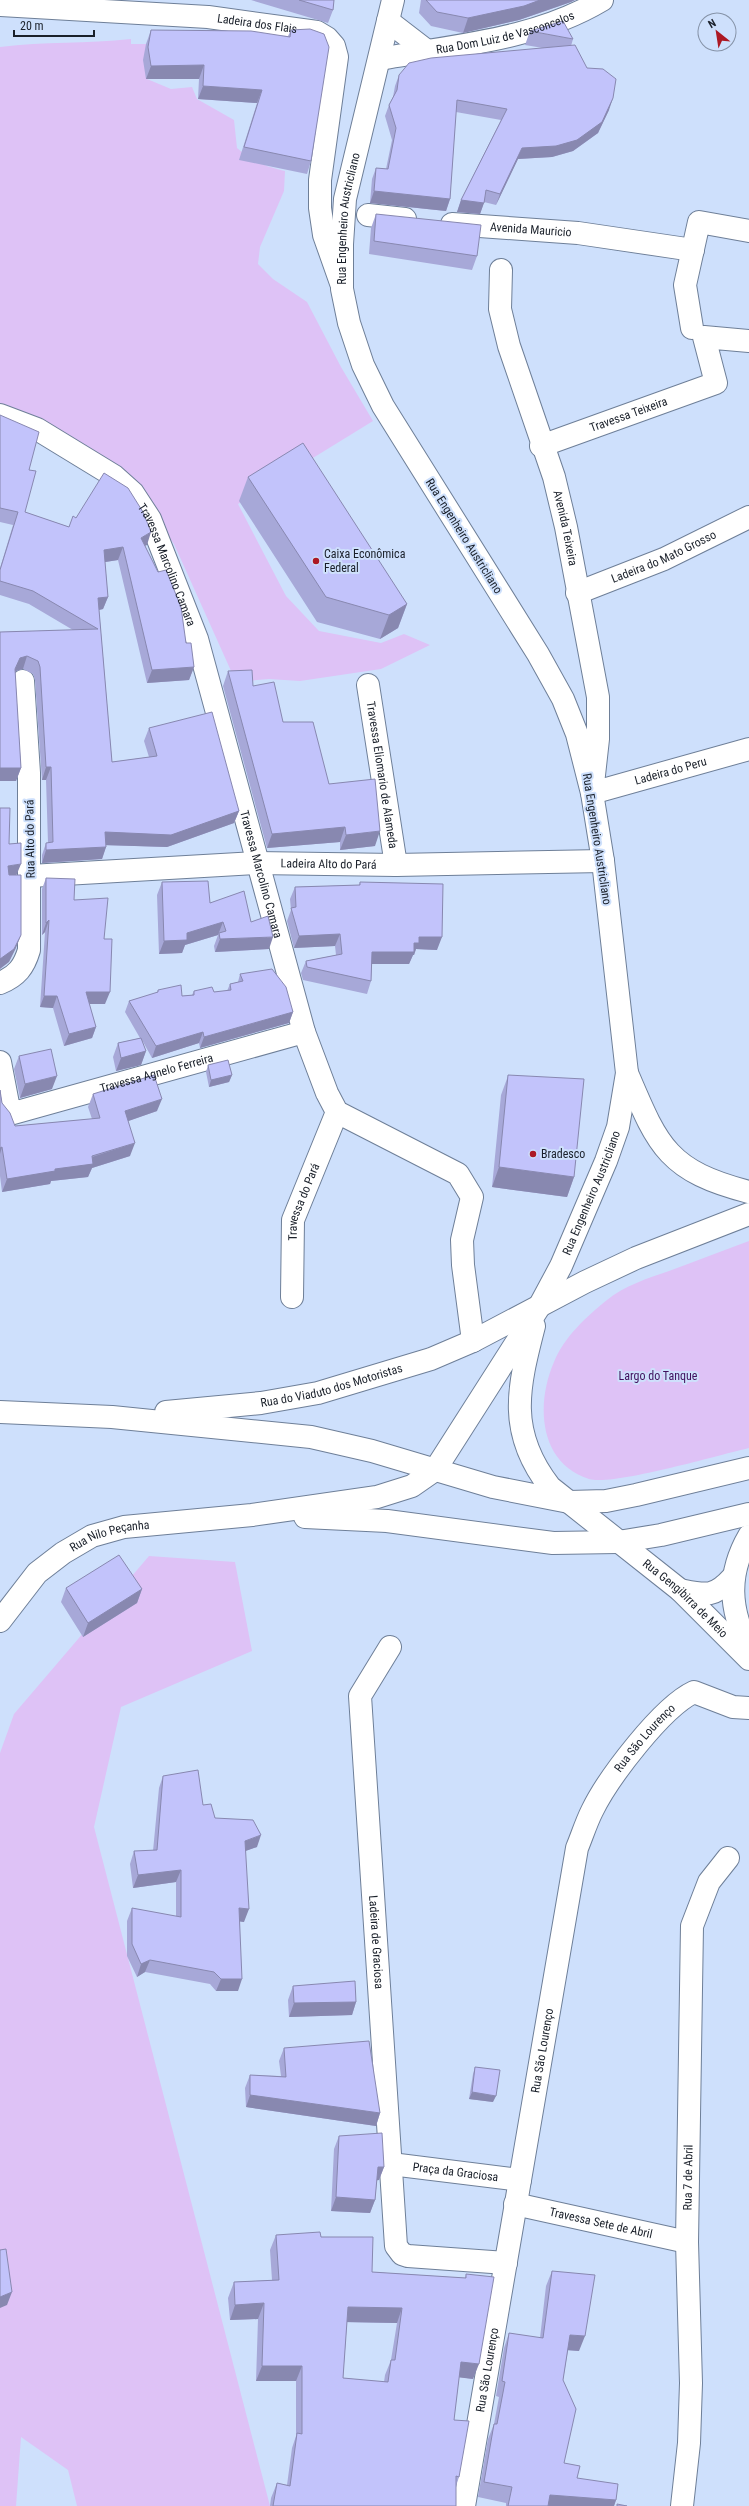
<svg xmlns="http://www.w3.org/2000/svg" width="749" height="2506" font-family="'Roboto Condensed',sans-serif">
	<rect width="100%" height="100%" fill="#cee0fc"/>
	<path fill="#dec2f6" d="M131,39V44H146L147,79L171,89L192,87L197,99L234,120L237,148C253,162 265,166 285,171L284,191L260,247L258,264L273,279L307,302L341,367L373,421L238,504L286,596L319,631L381,643L404,634L430,645L381,669L300,681L269,679L236,682L174,544L129,483L0,411V47C44,41 87,44 131,39Z
		M749,1241V1448C718,1455 614,1486 589,1479C538,1463 536,1403 554,1362C564,1337 587,1316 607,1300C624,1286 648,1278 669,1271C696,1261 722,1251 749,1241Z
		M149,1556L235,1562L252,1651L121,1707L94,1827L270,2506H77L68,2470L21,2437L16,2506H0V1753L14,1714Z"/>
	<g fill="none" stroke-linecap="round" stroke-linejoin="round">
		<g stroke="#6e7f98" stroke-width="24">
			<g id="minor">
				<path id="s1" d="M0,5L208,17L317,32L327,38L334,46L337,57L320,180V208L324,235L341,283"/>
				<path d="M388,21L427,51"/>
				<path id="s2" d="M380,59C456,45 535,40 602,0"/>
				<path d="M368,215L405,219"/>
				<path id="s3" d="M452,224L578,233L693,250"/>
				<path id="s4" d="M501,270L500,309L509,346L554,477L566,527L598,697V739L592,793L749,749"/>
				<path d="M692,328L685,285L699,222L749,231"/>
				<path id="s5" d="M0,415L37,429L114,476L133,493L150,519L197,639L304,1032L327,1093L337,1112L458,1174L472,1197L462,1240L463,1265L473,1341"/>
				<path id="s6" d="M541,446L716,383L704,337L749,341"/>
				<path id="s7" d="M577,593L664,559L749,517"/>
				<path id="s8" d="M368,685L396,865"/>
				<path id="s9" d="M30,876L256,863L396,865L603,861"/>
				<path d="M0,983C17,976 24,967 29,950V773L23,681"/>
				<path id="s10" d="M0,1062L10,1114L304,1032"/>
				<path id="s11" d="M292,1297L293,1220L337,1112"/>
				<path id="s12" d="M390,1647L360,1696L396,2246L402,2254L408,2256L506,2263"/>
				<path id="s13" d="M391,2164L520,2180"/>
				<path id="s14" d="M515,2204L687,2242"/>
				<path id="s15" d="M464,2506L577,1848C582,1836 586,1823 592,1811C608,1778 662,1707 694,1692L733,1707L749,1708"/>
				<path id="s16" d="M682,2506L689,2443L691,2383L687,2242L692,1926L709,1882L728,1858"/>
			</g>
		</g>
		<g stroke="#6e7f98" stroke-width="24">
			<g id="major">
				<path d="M627,1073C658,1146 667,1171 749,1192"/>
				<path id="s17" d="M534,1326C518,1388 507,1432 550,1487L680,1590L749,1659"/>
				<path d="M0,1412L112,1417L311,1437L372,1451L493,1487L569,1502L606,1501L636,1495L749,1468"/>
				<path id="s18" d="M166,1412L261,1403L318,1393L431,1359L473,1341L585,1282L636,1258L749,1214"/>
				<path d="M305,1517L387,1521L553,1543L618,1542L661,1535L749,1514"/>
				<path d="M749,1536C727,1574 729,1609 749,1648"/>
				<path d="M680,1590C705,1595 714,1598 732,1578"/>
				<path id="s19" d="M0,1621L37,1573L63,1553L92,1536L124,1527L252,1515L377,1497L412,1486L435,1470L539,1307L561,1266L606,1161L618,1127L627,1073L603,861L592,793L577,734L563,699L538,654L383,406L363,365L349,323L342,289V244L345,199L393,0"/>
			</g>
		</g>
		<use href="#minor" stroke="#fff" stroke-width="22"/>
		<use href="#major" stroke="#fff" stroke-width="22"/>
	</g>
	<path fill="#a7a8d8" fill-rule="evenodd" d="M251,0H334L333,10L328,23Z
		M421,0H575L571,2L519,20L463,33L431,26L419,13Z
		M151,30L288,36L291,30L311,161L307,174L239,160L257,103L198,99L199,79H146L143,60L146,44Z
		M530,31L573,39L571,46L609,110L598,133L573,151L552,157L518,159L496,205L484,202L480,214L457,212L461,200L501,120L456,112L450,199L446,211L370,203L372,179L376,168L386,169L392,140L385,116L389,105L393,97L395,86L399,75L543,48L525,45Z
		M376,214L477,256L472,270L369,254L371,228Z
		M0,415L29,470L25,512L69,527L76,518L147,545H145L186,643L194,667L189,680L147,683L118,560L105,562L108,597L103,609L99,610L112,762L149,757L144,741L149,728L239,811L234,823L167,847L106,845V847L102,859L42,863V855L46,843H48L46,780H42L35,680L33,674L23,669L16,671L15,672L21,768L16,781H0V632L73,630L29,604L0,595V568L13,525L0,522Z
		M248,477L407,604L398,628L380,639L317,622L239,501Z
		M228,671L253,686L283,722L375,846L340,850V842L267,848L223,686Z
		M46,878L74,900L104,939L105,1004H89L96,1027L92,1038L64,1046L53,1008L40,1007L45,932L42,935V889Z
		M162,882L210,903L251,922L269,949L215,952L214,946L218,935L185,945L182,953L159,954L157,895Z
		M360,882L437,950L416,949L414,955H413L409,964H372L371,981L367,994L303,980L301,973L306,961L336,955L335,946L294,948L287,921L291,910L290,899L295,887L359,885Z
		M240,974L293,1012L289,1023L200,1048L199,1043L152,1058L142,1040L146,1051L141,1065L116,1071L113,1057L118,1043L140,1038L125,1012L129,1001L157,993L158,990L182,996L192,995L194,991L214,992L227,991L230,984L238,982Z
		M19,1056L52,1089L20,1098L14,1069Z
		M208,1065L232,1075L229,1082L209,1087L206,1072Z
		M508,1076L574,1177L567,1197L492,1187L501,1095Z
		M0,1090L2,1103L15,1126L92,1119L88,1107L93,1094L157,1111L128,1121L130,1156L92,1168L88,1177L51,1181L50,1184L2,1192L0,1176Z
		M66,1588L142,1589L137,1603L83,1637L61,1602Z
		M163,1776L203,1805L215,1818L257,1847L245,1851L244,1922L240,1921L238,1991H216L210,1984L145,1972L137,1977L127,1956V1921L132,1908L176,1917V1882L133,1888L130,1864L134,1851H153L159,1788Z
		M293,1986L356,2002L352,2015L289,2017L288,2000Z
		M284,2048L380,2113L376,2126L246,2107L245,2088L250,2075L281,2076L279,2061Z
		M475,2067L493,2102L469,2099L473,2074Z
		M339,2136L384,2167L379,2180H377L375,2200L370,2213L331,2211L334,2149Z
		M276,2235L321,2237L372,2272L465,2278L466,2274L473,2379L459,2377L454,2420L459,2477L456,2486V2506H270L271,2498L277,2483L287,2485L292,2448L296,2436V2381H256L258,2319L230,2320L228,2298L234,2282L272,2280L270,2250ZM347,2322L397,2323L391,2360L385,2375L384,2382L343,2378Z
		M552,2271L579,2351L568,2350L563,2380L564,2463L577,2478L616,2500L614,2506H506V2503L478,2497L488,2439L494,2424L499,2397L496,2396L504,2348L509,2333L540,2338L546,2286Z"/>
	<path fill="#8888b0" d="M540,0H575L571,2L519,20L463,33L468,18Z
		M204,65L199,79H146L151,66Z
		M203,86L262,90L257,103L198,99Z
		M613,98L609,110L598,133L573,151L552,157L518,159L496,205L500,194L522,148Z
		M374,191L450,199L446,211L370,203Z
		M461,200L484,203L480,214L457,212Z
		M151,532L147,545L136,550L141,538Z
		M123,547L118,560L99,563L104,550Z
		M108,597L103,609L94,611L98,598Z
		M407,604L398,628L380,639L389,615Z
		M27,656L23,669L16,671L11,681L15,669L20,658Z
		M194,667L189,680L147,683L152,670Z
		M46,767H51L46,780H42Z
		M0,768H21L16,781H0Z
		M239,811L234,823L167,847L101,845L105,832Z
		M345,827L340,842L267,848L272,834Z
		M380,831L375,846L340,850L346,835Z
		M106,847L102,859L42,863L46,850Z
		M21,864L16,876L3,879L8,866Z
		M49,920L45,932L42,935L46,923Z
		M223,922L218,935L185,945L182,953L159,954L164,941L187,933Z
		M340,934L335,946L294,948L299,936Z
		M21,935L16,948L9,962L0,969V959Z
		M273,937L269,949L215,952L220,939Z
		M419,937H442L437,950L416,949L414,955H413L409,964H368L372,952L414,943Z
		M86,992H110L105,1004H82Z
		M44,996H57L53,1008L40,1007Z
		M293,1012L289,1023L200,1048L204,1037Z
		M96,1027L92,1038L64,1046L69,1034Z
		M203,1032L199,1043L152,1058L156,1046Z
		M146,1051L141,1065L116,1071L121,1058Z
		M232,1075L229,1082L209,1087L211,1080Z
		M57,1076L52,1089L20,1098L25,1084Z
		M162,1099L157,1111L120,1124L125,1111Z
		M135,1143L130,1156L92,1168L88,1177L51,1181L50,1184L2,1192L7,1179L55,1169Z
		M2,1147L0,1154V1148Z
		M499,1167L574,1177L567,1197L492,1187Z
		M142,1589L137,1603L83,1637L88,1623Z
		M261,1835L257,1847L240,1853L245,1841Z
		M181,1870L176,1882L133,1888L138,1875Z
		M239,1908L249,1909L244,1922L235,1921Z
		M150,1960L145,1972L137,1977L141,1964Z
		M221,1979H242L238,1991H216Z
		M356,2002L352,2015L289,2017L294,2003Z
		M472,2092L496,2096L493,2102L469,2099Z
		M250,2095L380,2113L376,2126L246,2107Z
		M378,2167H384L379,2180L373,2181Z
		M336,2197L375,2200L370,2213L331,2211Z
		M12,2292L7,2305L0,2308V2297Z
		M264,2303L258,2319L230,2320L235,2305Z
		M348,2307L402,2308L397,2323L342,2322Z
		M570,2335L585,2336L579,2351L565,2350Z
		M461,2362L479,2364L473,2379L456,2377Z
		M262,2366H302L296,2381H256Z
		M550,2495L616,2500L614,2506H546Z"/>
	<path fill="#c2c3fb" stroke="#8888b0" fill-rule="evenodd" d="M299,0H334L333,10Z
		M426,0H540L524,6L468,18L437,12Z
		M563,21L573,39L530,31Z
		M310,29L324,34L329,47L311,161L244,147L262,90L203,86L204,65L151,66L148,47L151,30L251,31L290,37L291,30Z
		M575,45L587,68L603,69L616,79L613,98L602,122L577,140L556,146L522,148L500,194L486,190L484,203L461,200L507,109L457,100L450,199L374,191L376,168L388,169L396,128L389,105L397,90L399,75L409,63L431,58Z
		M376,214L481,225L477,256L374,241Z
		M0,415L39,432L29,470L36,471L25,512L69,527L73,516L76,518L104,473L128,488L143,512L151,532L141,538L158,572L166,570L181,607L186,643H191L194,667L152,670L123,547L104,550L108,597L98,598L112,762L157,756L149,728L212,712L239,811L171,835L105,832L106,847L46,850V843L53,842L51,767H46L40,667L38,661L27,656L20,658L15,669L21,768H0V632L98,629L33,591L0,581V570L18,512L0,508Z
		M303,443L407,604L389,615L326,597L248,477Z
		M252,670L253,686L274,682L283,722H313L329,784L375,779L380,831L346,835L345,827L272,834L228,671Z
		M0,808H10L9,844L21,843V864L8,866L9,875H21V935L14,949L0,959Z
		M46,878L75,879L74,900L108,898L104,939H112L110,992H86L96,1027L69,1034L57,996H44L49,920L46,923Z
		M208,881L210,903L244,891L251,922L268,916L273,937L220,939L219,933L226,931L223,922L187,933V940L164,941L162,882Z
		M360,882L443,884L442,937H419V943H414V952H372L371,981L307,967L306,961L342,954L340,934L299,936L291,908L296,907L295,887L360,885Z
		M272,969L286,987L293,1012L204,1037L203,1032L156,1046L129,1001L158,992V990L181,985L182,996L194,995V991L212,987L214,992L231,990L230,984L243,981L240,974Z
		M141,1038L146,1051L121,1058L118,1043Z
		M51,1049L57,1076L25,1084L19,1056Z
		M228,1060L232,1075L211,1080L208,1065Z
		M154,1075L162,1099L125,1111L135,1143L92,1156L93,1164L55,1169V1171L7,1179L2,1147L0,1148V1090L2,1103L10,1113L15,1126L100,1118L93,1094Z
		M508,1075L584,1079L574,1177L499,1167Z
		M119,1555L142,1589L88,1623L66,1588Z
		M198,1770L203,1805L211,1804L215,1818L253,1820L261,1835L245,1841L249,1909L239,1908L242,1979H221L214,1972L150,1960L141,1964L132,1944V1908L181,1917V1870L138,1875L134,1851L157,1850L163,1776Z
		M355,1981L356,2002L294,2003L293,1986Z
		M369,2041L380,2113L250,2095V2075L286,2077L284,2048Z
		M475,2067L500,2070L496,2096L472,2092Z
		M382,2133L384,2167H378L375,2200L336,2197L339,2136Z
		M320,2232L321,2237H373L372,2272L466,2278V2274L494,2277L479,2364L461,2362L454,2420L469,2421L459,2477L456,2476V2506H273L277,2483L290,2486L297,2433L302,2434V2366H262L264,2303L235,2305L234,2282L279,2280L276,2235ZM348,2307L402,2308L395,2360H391L388,2382L343,2378Z
		M6,2249L12,2292L0,2297V2250Z
		M552,2271L595,2275L585,2336L570,2335L563,2380L576,2409L564,2463L580,2466L577,2478L618,2484L616,2500L550,2495L548,2506H508L512,2487L484,2482L494,2424H497L505,2382L502,2381L509,2333L543,2338Z
		M617,2504L627,2506H617Z"/>
	<g fill="#ac1824" stroke="#cee0fc" stroke-width="1.5">
		<circle cx="316" cy="561" r="4"/>
		<circle cx="533" cy="1154" r="4"/>
	</g>
	<g text-anchor="middle" stroke-width="4" stroke-linejoin="round" paint-order="stroke">
		<g font-size="12" fill="#1a202a" stroke="#cee0fc">
			<text dy="4" stroke="none"><textPath href="#s1" startOffset="258">Ladeira dos Flais</textPath></text>
			<text dy="4" stroke="none"><textPath href="#s2" startOffset="128">Rua Dom Luiz de Vasconcelos</textPath></text>
			<text dy="4" stroke="none"><textPath href="#s19" startOffset="1845">Rua Engenheiro Austricliano</textPath></text>
			<text dy="4" stroke="none"><textPath href="#s3" startOffset="79">Avenida Mauricio</textPath></text>
			<text dy="4" stroke="none"><textPath href="#s6" startOffset="93">Travessa Teixeira</textPath></text>
			<text dy="4" stroke="none"><textPath href="#s4" startOffset="268">Avenida Teixeira</textPath></text>
			<text transform="translate(464 536) rotate(58)" y="4">Rua Engenheiro Austricliano</text>
			<text dy="4" stroke="none"><textPath href="#s7" startOffset="94">Ladeira do Mato Grosso</textPath></text>
			<text dy="4" stroke="none"><textPath href="#s5" startOffset="235">Travessa Marcolino Camara</textPath></text>
			<text dy="4" stroke="none"><textPath href="#s4" startOffset="618">Ladeira do Peru</textPath></text>
			<text dy="4" stroke="none"><textPath href="#s8" startOffset="91">Travessa Eliomario de Alameda</textPath></text>
			<text transform="translate(30 839) rotate(-91)" y="4">Rua Alto do Pará</text>
			<text transform="translate(597 839) rotate(81)" y="4">Rua Engenheiro Austricliano</text>
			<text dy="4" stroke="none"><textPath href="#s9" startOffset="299">Ladeira Alto do Pará</textPath></text>
			<text dy="4" stroke="none"><textPath href="#s5" startOffset="559">Travessa Marcolino Camara</textPath></text>
			<text dy="4" stroke="none"><textPath href="#s10" startOffset="205">Travessa Agnelo Ferreira</textPath></text>
			<text dy="4" stroke="none"><textPath href="#s19" startOffset="799">Rua Engenheiro Austricliano</textPath></text>
			<text dy="4" stroke="none"><textPath href="#s11" startOffset="97">Travessa do Pará</textPath></text>
			<text dy="4" stroke="none"><textPath href="#s18" startOffset="168">Rua do Viaduto dos Motoristas</textPath></text>
			<text dy="4" stroke="none"><textPath href="#s19" startOffset="144">Rua Nilo Peçanha</textPath></text>
			<text dy="4" stroke="none"><textPath href="#s17" startOffset="345">Rua Gengibirra de Meio</textPath></text>
			<text dy="4" stroke="none"><textPath href="#s15" startOffset="798">Rua São Lourenço</textPath></text>
			<text dy="4" stroke="none"><textPath href="#s12" startOffset="304">Ladeira de Graciosa</textPath></text>
			<text dy="4" stroke="none"><textPath href="#s15" startOffset="462">Rua São Lourenço</textPath></text>
			<text dy="4" stroke="none"><textPath href="#s13" startOffset="65">Praça da Graciosa</textPath></text>
			<text dy="4" stroke="none"><textPath href="#s16" startOffset="329">Rua 7 de Abril</textPath></text>
			<text dy="4" stroke="none"><textPath href="#s14" startOffset="88">Travessa Sete de Abril</textPath></text>
			<text dy="4" stroke="none"><textPath href="#s15" startOffset="138">Rua São Lourenço</textPath></text>
		</g>
		<g font-size="12" fill="#1a202a" stroke="#cee0fc" text-anchor="start">
			<text x="324" y="558">Caixa Econômica<tspan x="324" dy="14">Federal</tspan></text>
			<text x="541" y="1158">Bradesco</text>
		</g>
		<g font-size="12" fill="#40115d" stroke="#cee0fc">
			<text x="658" y="1380">Largo do Tanque</text>
		</g>
	</g>
	<g transform="translate(717 32) rotate(330)"><circle r="19" fill="#cee0fc" stroke="#8693a8"/>
	<path d="M0-3L7 15L0 10L-7 15Z" fill="#ac1824"/>
	<text y="-6" font-size="11" font-weight="bold" text-anchor="middle" fill="#1a202a">N</text>
	</g>
	<path d="M14 30v6h80v-6" fill="none" stroke="#1a202a" stroke-width="2"/>
	<text x="20" y="30" font-size="12" fill="#1a202a" stroke="#cee0fc" stroke-width="3" paint-order="stroke">20 m</text>
</svg>
